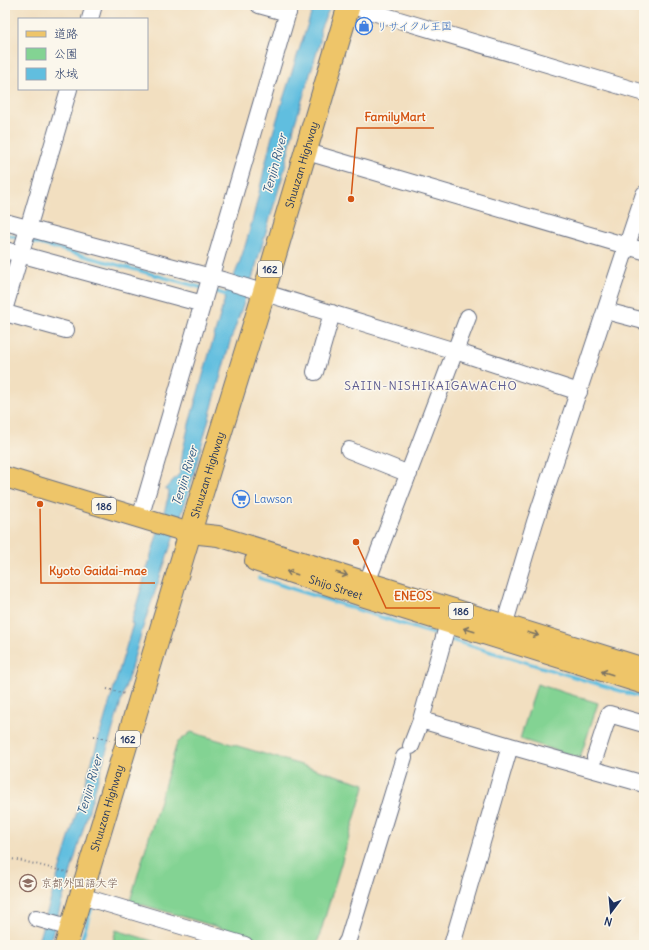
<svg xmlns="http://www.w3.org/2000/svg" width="649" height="950" font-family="Delius,'Klee One',sans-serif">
	<rect width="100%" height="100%" fill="#fbf7ec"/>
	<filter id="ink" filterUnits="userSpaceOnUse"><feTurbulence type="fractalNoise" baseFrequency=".025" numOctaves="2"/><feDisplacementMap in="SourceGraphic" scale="8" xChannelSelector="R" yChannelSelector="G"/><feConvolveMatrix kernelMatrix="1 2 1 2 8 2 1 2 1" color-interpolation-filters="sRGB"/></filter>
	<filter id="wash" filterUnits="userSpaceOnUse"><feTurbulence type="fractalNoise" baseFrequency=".012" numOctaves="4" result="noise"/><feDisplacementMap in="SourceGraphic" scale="16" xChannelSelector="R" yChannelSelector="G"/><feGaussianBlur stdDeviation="0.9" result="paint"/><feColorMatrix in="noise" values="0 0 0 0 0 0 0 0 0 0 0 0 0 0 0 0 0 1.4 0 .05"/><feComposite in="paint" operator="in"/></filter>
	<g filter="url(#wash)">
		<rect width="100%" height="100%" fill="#f2dfc0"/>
		<path fill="#83d393" stroke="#4f8178" d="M537,684L598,703L580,758L520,739Z
			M191,732L365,784L317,944L316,945H278L130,901L177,743Z
			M116,930L166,945H112Z"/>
		<path fill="#61bedf" stroke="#3e769e" d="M314,5H331L320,29V42L295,123L284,171L252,279L230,342L188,495L144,624L49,945H37L133,624L131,623L168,498L169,491L165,489L180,473L183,450L189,424L227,291C252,242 259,185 273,133C285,90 300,48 314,5Z"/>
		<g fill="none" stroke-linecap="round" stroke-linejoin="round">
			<path stroke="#61bedf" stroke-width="3.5" d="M5,234L21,239
				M29,241L203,288
				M211,290L230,296
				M259,578L440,636
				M448,639L644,698
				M80,945L93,904"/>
		</g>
	</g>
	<g filter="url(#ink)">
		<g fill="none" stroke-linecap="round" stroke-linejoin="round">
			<g stroke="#666d80" stroke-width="18">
				<path id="minor" d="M259,5L288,13
					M349,5L644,93
					M90,19L94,5
					M304,151L644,251
					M5,222L226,281L455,351L579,392
					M5,250L203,304
					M5,307L69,89
					M606,311L644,321
					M5,313L66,330
					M315,372L332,313
					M349,450L409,474
					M140,518L290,5
					M363,593L468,317
					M448,623L421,720L510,746
					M501,636L535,522L644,194
					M411,746L421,720
					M595,757L609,714L644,724
					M81,896L245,945
					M36,918L71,928
					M345,945L348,940L404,757
					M452,945L510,746L644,784"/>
			</g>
			<g stroke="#666d80" stroke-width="22">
				<g id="major">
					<path d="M5,477L190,533L218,536L644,668"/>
					<path id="s1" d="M255,561L362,596L644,684"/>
				</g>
			</g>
			<g stroke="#666d80" stroke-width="24">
				<g id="highway">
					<path id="s2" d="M66,945L198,506L264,292L349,5"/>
				</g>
			</g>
			<path stroke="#666d80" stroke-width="2" stroke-dasharray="1 3" stroke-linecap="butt" d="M107,689L125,694
				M94,736L110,740
				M5,858L23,861L70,873"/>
			<use href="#minor" stroke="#fff" stroke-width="16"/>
			<use href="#major" stroke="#eec569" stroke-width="20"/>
			<use href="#highway" stroke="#eec569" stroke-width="22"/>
		</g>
		<defs><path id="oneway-shaft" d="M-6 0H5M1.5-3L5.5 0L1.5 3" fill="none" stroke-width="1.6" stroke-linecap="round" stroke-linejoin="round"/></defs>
		<g stroke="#7a7263">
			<use href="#oneway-shaft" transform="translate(292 573) rotate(-162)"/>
			<use href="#oneway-shaft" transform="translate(342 574) rotate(17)"/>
			<use href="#oneway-shaft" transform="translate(469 630) rotate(-163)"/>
			<use href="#oneway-shaft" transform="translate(533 634) rotate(17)"/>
			<use href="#oneway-shaft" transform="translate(607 673) rotate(-163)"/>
		</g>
	</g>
	<defs>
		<g id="shop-ring" transform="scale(0.9)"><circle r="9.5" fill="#fbf7ec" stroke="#3f7fe0" stroke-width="1.5"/><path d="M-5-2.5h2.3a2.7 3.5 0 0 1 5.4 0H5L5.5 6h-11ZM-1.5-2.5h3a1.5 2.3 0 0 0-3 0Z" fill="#3f7fe0"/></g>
		<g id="supermarket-ring" transform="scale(0.9)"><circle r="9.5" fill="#fbf7ec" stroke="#3f7fe0" stroke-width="1.5"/><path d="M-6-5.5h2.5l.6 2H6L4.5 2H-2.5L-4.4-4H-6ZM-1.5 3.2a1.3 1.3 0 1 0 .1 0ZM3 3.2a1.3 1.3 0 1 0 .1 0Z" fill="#3f7fe0"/></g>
		<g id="university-ring" transform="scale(0.9)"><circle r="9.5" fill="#fbf7ec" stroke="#8d6e63" stroke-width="1.5"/><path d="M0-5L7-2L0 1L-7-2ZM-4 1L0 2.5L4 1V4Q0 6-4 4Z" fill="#8d6e63"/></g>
	</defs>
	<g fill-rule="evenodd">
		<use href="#shop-ring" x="364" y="26"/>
		<use href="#supermarket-ring" x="241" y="499"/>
		<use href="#university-ring" x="28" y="883"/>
	</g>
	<g text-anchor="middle" stroke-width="3" stroke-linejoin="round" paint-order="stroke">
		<g fill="#fbf7ec" stroke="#5e6b89" stroke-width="1">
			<rect x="258" y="261" width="24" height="16" rx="3"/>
			<rect x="92" y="498" width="24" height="16" rx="3"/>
			<rect x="449" y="603" width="24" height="16" rx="3"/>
			<rect x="116" y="731" width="24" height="16" rx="3"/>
		</g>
		<g font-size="10" font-weight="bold" fill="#1b2f5e">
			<text x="270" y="273">162</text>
			<text x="104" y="510">186</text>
			<text x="461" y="615">186</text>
			<text x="128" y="743">162</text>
		</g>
		<g font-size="11" fill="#366cbe" stroke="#fbf7ec" text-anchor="start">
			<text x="377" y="30">リサイクル王国</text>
			<text x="254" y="503">Lawson</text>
		</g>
		<g font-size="11" fill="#1b2f5e" stroke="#fbf7ec">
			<text dy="4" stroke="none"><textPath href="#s2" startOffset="815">Shuuzan Highway</textPath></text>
			<text dy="4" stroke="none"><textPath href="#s2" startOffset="491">Shuuzan Highway</textPath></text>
			<text dy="4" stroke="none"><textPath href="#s1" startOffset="85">Shijo Street</textPath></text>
			<text dy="4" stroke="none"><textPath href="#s2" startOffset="143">Shuuzan Highway</textPath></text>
		</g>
		<g font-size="11" fill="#785e54" stroke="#fbf7ec" text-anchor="start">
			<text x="41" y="887">京都外国語大学</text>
		</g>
		<g font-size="12" font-style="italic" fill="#305a85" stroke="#fbf7ec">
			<text transform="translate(275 164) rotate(-75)" y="4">Tenjin River</text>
			<text transform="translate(185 476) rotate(-73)" y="4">Tenjin River</text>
			<text transform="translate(90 785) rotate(-74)" y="4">Tenjin River</text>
		</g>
		<g font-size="12" letter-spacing="1" fill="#5d5c91" stroke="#fbf7ec">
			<text x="431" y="390">SAIIN-NISHIKAIGAWACHO</text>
		</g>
	</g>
	<path fill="none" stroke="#d45514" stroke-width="1.5" d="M351 199L357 128H434M40 504L41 583H155M356 542L386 608H440"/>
	<g fill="#d45514" stroke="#fbf7ec" stroke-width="1.5">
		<circle cx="351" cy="199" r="4"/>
		<circle cx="40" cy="504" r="4"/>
		<circle cx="356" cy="542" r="4"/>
	</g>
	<g font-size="12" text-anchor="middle" font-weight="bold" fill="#d45514" stroke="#fbf7ec" stroke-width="3" stroke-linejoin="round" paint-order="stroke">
		<text x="395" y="121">FamilyMart</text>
		<text x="98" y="575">Kyoto Gaidai-mae</text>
		<text x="413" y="600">ENEOS</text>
	</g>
	<rect width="649" height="950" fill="none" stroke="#fbf7ec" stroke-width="20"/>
	<rect x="18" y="18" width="130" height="72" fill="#fbf7ec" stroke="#a1a7b3"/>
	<rect x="26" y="31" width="20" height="6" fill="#eec569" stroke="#a1a7b3"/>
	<text x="54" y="38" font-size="12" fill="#1b2f5e">道路</text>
	<rect x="26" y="48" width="20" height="12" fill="#83d393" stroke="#a1a7b3"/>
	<text x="54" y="58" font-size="12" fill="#1b2f5e">公園</text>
	<rect x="26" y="68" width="20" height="12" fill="#61bedf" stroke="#a1a7b3"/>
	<text x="54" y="78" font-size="12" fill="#1b2f5e">水域</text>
	<g transform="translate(611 912) rotate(196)" stroke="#fbf7ec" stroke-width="3" paint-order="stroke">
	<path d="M0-3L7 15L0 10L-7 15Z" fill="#1b2f5e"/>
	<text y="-6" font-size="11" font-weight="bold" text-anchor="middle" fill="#1b2f5e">N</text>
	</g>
</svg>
